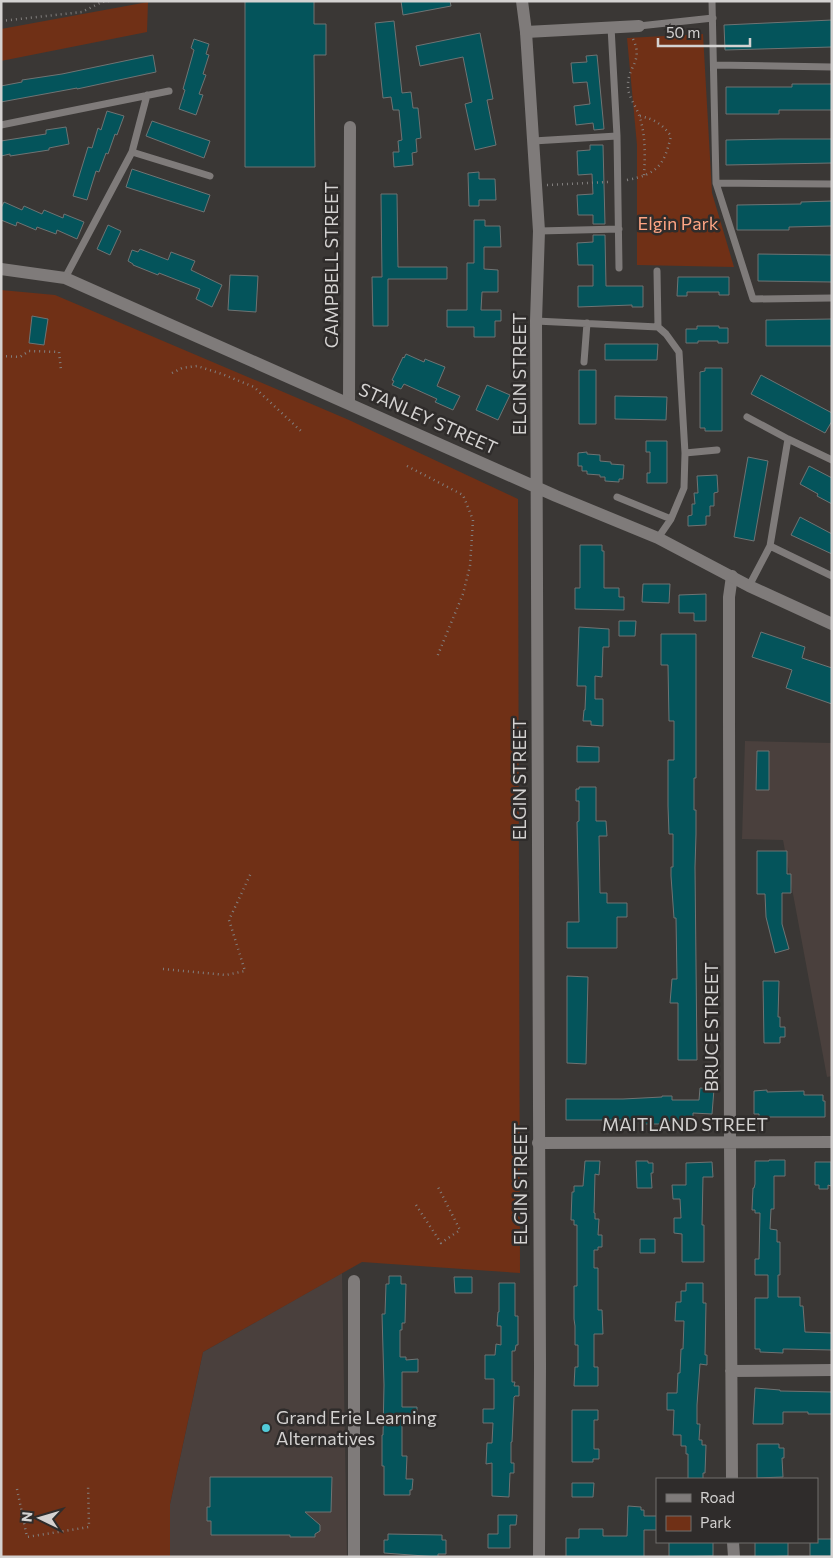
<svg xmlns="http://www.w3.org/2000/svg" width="833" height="1558" font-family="Commissioner,sans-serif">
	<rect width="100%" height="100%" fill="#3a3735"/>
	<path fill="#4a403d" d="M745,741L832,743V1076L827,1077L783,840L742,839Z
		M342,1273L347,1557H170V1504L203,1352Z"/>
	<path fill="#703016" d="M148,2L147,32L1,61V29Z
		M703,34L712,193L734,267L637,265V145L627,38Z
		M1,290L55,295L349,420L518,499L520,1273L362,1262L203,1352L170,1504V1557H1Z"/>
	<path fill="#04545b" stroke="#6f7373" d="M245,1H314V24H326V55H314L315,167H245Z
		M401,1H450L451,6L403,15Z
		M832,20V47L725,50L724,25Z
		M394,21L402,93L411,92L413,108H418L421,138L416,139L417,152L412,153L413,165L394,167L393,152H399L398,141L402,140L399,110H393L391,97L383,98L375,23Z
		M480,33L493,99L487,100L496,145L475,150L465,104L472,102L463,57L420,66L416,46Z
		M194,39L209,44L206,54L209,55L203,74L206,75L199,94L203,95L196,115L179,109L185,90L183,89L194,50L191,48Z
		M153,55L156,72L77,89V88L1,102V86L22,82V80L62,74Z
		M597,55L604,129L594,130L593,123L576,125L574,106L590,104L587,82L573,83L571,63L587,62L586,56Z
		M792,84H832V110H779V114H726V87H792Z
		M107,111L124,116L117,135L115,134L108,154L106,153L99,172L96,171L87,200L73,196L88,147L92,148L98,128L101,130Z
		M152,121L210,141L204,158L146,136Z
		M66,127L69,144L49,148V150L10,156V154L1,156V141L46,134V130Z
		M780,139H832V163L726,165V140Z
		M590,145H603L605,224H593V215H578L577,195L593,194L592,174L578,175L577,151L590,150Z
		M132,169L210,195L204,212L126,187Z
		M479,172V179H495L496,200H479V206H469L468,173Z
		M381,194H397L398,267H447V279H388V326H373L372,277H382Z
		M832,201V226L789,227V230H737V205L801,204V202Z
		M4,202L22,210L24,206L42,214L44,210L63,218L64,214L84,222L77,239L57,230L56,234L37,227L36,230L17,222L16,226L1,220V208Z
		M474,220H485V226H500L501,247H484V269L498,270V292H482L481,310H501V321H495V337H474V327H447V310H467V263H474Z
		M108,225L121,231L110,255L97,249Z
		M593,235H605L606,286H643V307H632V305L578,307V286H593V265H578L577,243L593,242Z
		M140,249L168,260L171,252L195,261L191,270L222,285L212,307L196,299L200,289L159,273L158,275L133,265V264L128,261L132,250L138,252Z
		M758,254L832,255V282L758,281Z
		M230,275L258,276L256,312L228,310Z
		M678,277H729V295H719V292H687V296H677Z
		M32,316L48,319L44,345L29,343Z
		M832,319V346H766V320Z
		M697,326H719V328H728V343H718V341H698V343H686V329H697Z
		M605,344H658L657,360H605Z
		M406,354L424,362L425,359L445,367L437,386L460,396L453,410L435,402L437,399L404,384L401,389L392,385L394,381L392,380L403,357L404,358Z
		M705,368H722V431H705V428H700V372L705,371Z
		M579,370H596V424H579Z
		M761,375L832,413V421L825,433L751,394Z
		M487,385L510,395L498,420L476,410Z
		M615,396L667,397L666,420L615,419Z
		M646,441H667V483H647V473H650V452H646Z
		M587,452V454L600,455V461L611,462V464L624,465L623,479H619V482L605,481V477H600V475L587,474V471H582V466H578V453Z
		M748,457L768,461L754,541L734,537Z
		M809,466L832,478V504L817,496L818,494L800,484Z
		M717,475L718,492L714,493V506H710V516H706V525L688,526V516L692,515V504H695L694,493H698L697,476Z
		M800,517L832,534V554L791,535Z
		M580,545H602V551H604V588H619V597H624V610L575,609V588H580Z
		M643,584H670L669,603L642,602Z
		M706,594V621H694V613H679V595Z
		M619,621H636L635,636H619Z
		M579,627L609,629V647H603L602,677L595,676V699H603V726L591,725V721H583L584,710H585L586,686H577Z
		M761,632L805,647L802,658L832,668V704L786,688L792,670L752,657Z
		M661,634H696V778H694V810H696V834L695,867L697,1060H678V1003H670L672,979H677L676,918H674L671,876V867H673V834H669L668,806V760H674V721H669L668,665H661Z
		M577,746L599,747V762H577Z
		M757,751H769V790H756Z
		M579,787H596V821H606L607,836H599L600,893H607V903H627V917H617V948H567V922H579L577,822L579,821V801H576V789H579Z
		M757,851H787V874H791V893H782V924L789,949L775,953L766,917L765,894H757Z
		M567,976L588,977L586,1064L567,1063Z
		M763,981H779L778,1017H780V1027H785V1037H780V1043H764Z
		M700,1088L714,1089L712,1114L693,1113V1121H670V1124H643V1121L641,1120H566V1099H623L662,1097V1096H672V1100H699Z
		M767,1090V1092L804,1091V1095H823V1101H825V1117H759V1114H754V1091Z
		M769,1160H785V1176H774V1209H771L770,1229L777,1230V1242H780V1275H778V1297H800V1306H803L805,1332L832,1333V1350L787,1349H783V1353L760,1352V1349H755V1298H768V1275H755V1259H759L760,1213H755V1210H752L753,1188H754L755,1184V1161H769Z
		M585,1161H600L599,1175L595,1174L594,1213H595V1219H599L598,1235H602V1247H598V1250H594V1268H598V1310H602L603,1334H594V1367H598V1386H574L575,1367H578V1345H575V1326L574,1319V1286H577V1225H574V1220H571L572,1192H574V1186H583Z
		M636,1161H648V1163H653V1173H651L652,1188H637Z
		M712,1162L713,1177H703L702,1225H704V1262H682V1234L674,1233V1218H681L680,1199H673L672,1185H686V1163Z
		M815,1162H831V1186L828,1185V1189H819V1185H815Z
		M640,1239H655V1253H640Z
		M389,1276H401V1284H406L405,1323H402V1330H400V1357H406V1360L418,1359V1372H402V1407H417V1423H402V1456H407L406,1479H413L412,1490H410V1495H384V1466H382V1435H383L384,1385L382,1314H385L386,1284H389Z
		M454,1277H472V1293H455Z
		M499,1283H515V1316H518V1345H516L515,1351H512V1382H515L514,1386H519V1396H515L514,1397L512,1442H511V1463H514V1473H510L509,1497L492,1496V1463L486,1464L487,1443H492L493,1423H483V1409H494V1379H485V1355H495L496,1344L501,1345V1326H497L498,1312H499Z
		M686,1283H703V1303H706L705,1355H707V1365L700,1364L697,1405V1424H700L699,1440H702V1445H706L705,1473H703V1479H688V1454H686V1446H681V1435H673L674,1410H667V1393H677L678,1373H680L681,1349H683L684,1321H675L676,1302H681V1291H686Z
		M755,1388L780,1390V1391L832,1392V1414H808V1412H783V1424H753Z
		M572,1410H598V1420H594V1449H599V1459H593V1462H572Z
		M757,1444H779V1448H784V1458H782L783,1477L757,1478Z
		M210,1477H332L331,1512H305L320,1525V1531L315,1534V1537H290V1535H211V1521H207V1507H210Z
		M572,1483H594L593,1497H572Z
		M628,1506L641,1507V1510H644V1516H657V1530H644V1557H566V1538H579V1529H603V1536H627Z
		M498,1515H517L516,1525H510V1548H488V1534H498Z
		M388,1534L442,1535V1540H446V1554H438V1557L384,1553V1540H388Z
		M817,1539H832V1556H810V1542H817Z
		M669,1542H713V1556L669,1557Z
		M755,1542H788V1556L755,1557Z"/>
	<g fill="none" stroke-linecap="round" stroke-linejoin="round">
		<path stroke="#827f7e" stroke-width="2.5" stroke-dasharray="1 4" stroke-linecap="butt" d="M1,21L82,12L102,2L110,1
			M633,39C644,62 627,66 628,87C628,96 636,106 639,115C646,135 645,156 644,177
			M627,180C658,174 664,165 671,136C662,124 654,119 640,116
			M547,185L609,182
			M1,356L20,357L29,351L59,352L61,370
			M172,373L182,368L197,366L222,374L254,387L302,432
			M407,466L463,495L473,520L470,566L463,594L437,657
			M163,969L226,975L245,971L229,920L251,873
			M416,1205L441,1243L460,1230L437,1185
			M17,1489L27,1537L89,1527L88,1484"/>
		<path stroke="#7f7b7a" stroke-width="7" d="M712,1L716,183L753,299L832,298
			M639,26L713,18
			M611,27L617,136L619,268
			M714,65L832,67
			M1,125L169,91
			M533,141L617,136
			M132,152L210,176
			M716,183L832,184
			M539,231L619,229
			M657,271L658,327
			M65,278L132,152L147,95
			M536,321L658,327L666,334L679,352L685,453L684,488L671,519L658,538
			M584,362L587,323
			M747,417L788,439L832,460
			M685,453L717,450
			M617,497L671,519
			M770,546L832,576
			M749,586L770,546L788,439"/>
		<path stroke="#7f7b7a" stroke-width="12" d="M526,32L639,26
			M349,403L350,127
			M732,576L729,597V721L730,1143L732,1479
			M538,1143L832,1142
			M731,1371L832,1370
			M733,1542L734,1557
			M354,1557V1281"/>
		<path stroke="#7f7b7a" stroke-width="12" d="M522,1L526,32L539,231L536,321L540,1366L539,1557
			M1,269L65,278L556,496L658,538L749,586L832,624"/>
	</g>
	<circle fill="#52cbd9" stroke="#2f2c2b" stroke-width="2" cx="266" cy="1428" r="5"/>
	<g text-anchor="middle" stroke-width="5" stroke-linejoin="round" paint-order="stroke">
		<g font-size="18" fill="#fea584" stroke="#2f2c2b">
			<text x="678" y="230">Elgin Park</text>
		</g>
		<g font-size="18" fill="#d4d2d1" stroke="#2f2c2b">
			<text transform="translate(332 265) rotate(-90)" y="6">CAMPBELL STREET</text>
			<text transform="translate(520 374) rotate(-90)" y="6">ELGIN STREET</text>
			<text transform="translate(428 419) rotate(24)" y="6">STANLEY STREET</text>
			<text transform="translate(520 779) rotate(-90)" y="6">ELGIN STREET</text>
			<text transform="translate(712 1027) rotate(-90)" y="6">BRUCE STREET</text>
			<text x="685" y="1131">MAITLAND STREET</text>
			<text transform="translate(521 1184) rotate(-90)" y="6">ELGIN STREET</text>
		</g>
		<g font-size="18" fill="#d4d2d1" stroke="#2f2c2b" text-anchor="start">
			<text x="276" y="1424">Grand Erie Learning<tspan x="276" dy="21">Alternatives</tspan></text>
		</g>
	</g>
	<rect width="833" height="1558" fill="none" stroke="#d4d2d1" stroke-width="5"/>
	<rect x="656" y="1478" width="162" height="65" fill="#2f2c2b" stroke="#716e6d"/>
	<rect x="666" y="1494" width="25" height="8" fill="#7f7b7a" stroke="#716e6d"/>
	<text x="700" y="1503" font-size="15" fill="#d4d2d1">Road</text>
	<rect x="666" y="1516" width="25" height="15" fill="#703016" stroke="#716e6d"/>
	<text x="700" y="1528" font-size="15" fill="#d4d2d1">Park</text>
	<g transform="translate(40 1518) rotate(275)" stroke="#2f2c2b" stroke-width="4" paint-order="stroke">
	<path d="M0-4L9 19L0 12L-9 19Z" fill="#d4d2d1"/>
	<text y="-8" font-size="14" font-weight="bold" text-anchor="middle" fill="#d4d2d1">N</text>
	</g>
	<path d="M658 38v8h92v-8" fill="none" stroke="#d4d2d1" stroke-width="2.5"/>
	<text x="666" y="38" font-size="15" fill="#d4d2d1" stroke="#2f2c2b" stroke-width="4" paint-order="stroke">50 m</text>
</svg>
